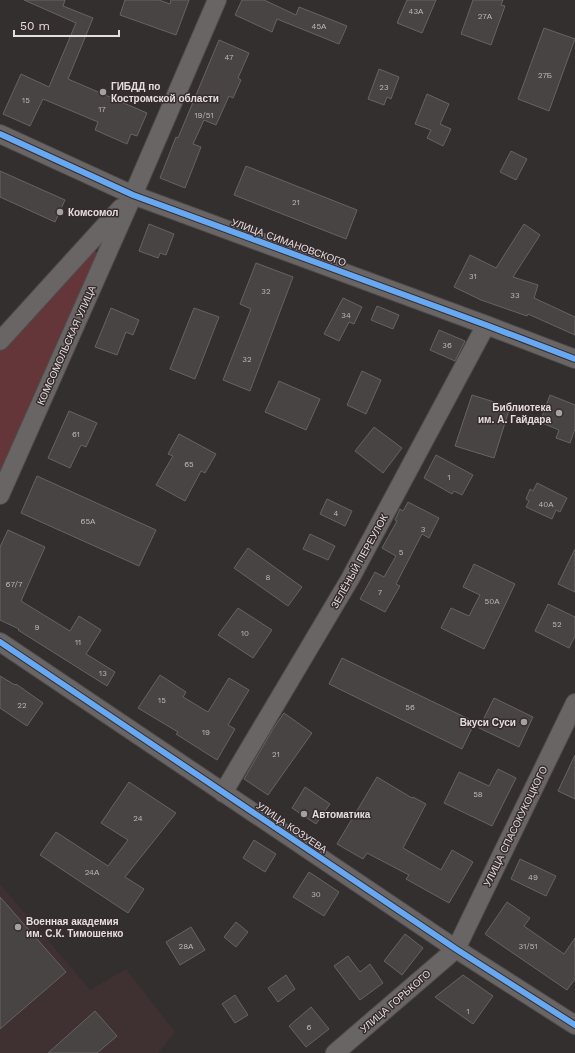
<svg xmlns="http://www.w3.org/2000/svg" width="575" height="1053" font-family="'Work Sans',sans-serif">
	<rect width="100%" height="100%" fill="#342f2f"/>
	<path fill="#3f3031" d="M0,884L90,990L126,969L175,1032L158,1053H0Z"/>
	<path fill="#643639" d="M90,248L101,255L0,482V350Z"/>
	<path fill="#484444" stroke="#676363" d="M24,0H65L63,6L93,18L68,79L147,113L137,136L131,134L127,144L95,130L98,122L43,99L30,126L3,114L21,74L49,87L76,23Z
		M125,0H159L170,4L171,0H189L176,35L120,15Z
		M242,0H264L296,15L299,7L347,26L339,44L277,19L272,32L235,15Z
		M407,0H436L422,33L397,23Z
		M473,0H503L501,5L505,6L491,45L461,34Z
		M544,28L575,39L549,111L518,99Z
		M219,40L249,53L238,78L241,80L233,98L229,96L216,125L204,120L193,144L201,147L185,188L160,178L176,137L178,138Z
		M379,69L399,77L391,99L387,97L384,105L368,99Z
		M427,94L449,104L440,124L451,129L443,146L427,138L431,130L415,124Z
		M511,151L527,159L516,180L500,172Z
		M246,166L357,210L346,239L234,195Z
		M0,171L65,200L55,222L0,197Z
		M149,224L174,234L166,255L160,253L158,258L139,251Z
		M524,224L540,235L513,277L538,285L534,298L575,317V335L528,314L527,316L481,300L454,287L470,255L496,268Z
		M256,263L293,277L250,391L223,380L251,309L240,304Z
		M343,298L362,307L354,324L349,322L339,341L324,334Z
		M377,306L399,315L393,329L371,320Z
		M111,308L139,320L133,335L126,332L117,355L95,347Z
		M194,308L219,317L195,379L170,369Z
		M439,330L465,341L455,361L430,350Z
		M362,371L381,380L366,414L347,405Z
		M279,381L320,399L306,430L265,412Z
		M472,395L510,407L494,458L455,446Z
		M550,395L575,405V429L570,443L556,438L559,430L540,422Z
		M69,411L97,423L86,447L81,445L70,468L48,458Z
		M374,427L402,448L383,473L355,451Z
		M179,434L216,454L205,473L201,471L185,501L156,485L173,456L168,454Z
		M436,455L473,475L462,495L454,491L452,494L424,478Z
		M37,476L156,530L139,566L21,513Z
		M537,483L567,498L560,512L556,510L552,519L526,507L529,501L526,499L530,489L533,491Z
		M327,499L352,511L345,526L320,514Z
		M408,502L439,518L429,538L422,534L396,584L400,586L385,612L360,599L375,572L384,577L396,556L382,548L397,521L395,520L400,509L403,511Z
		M8,530L45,547L21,601L70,631L79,616L101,630L86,654L115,672L107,686L18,630L19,629L0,620V547Z
		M310,534L335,546L328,560L303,549Z
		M248,548L302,587L288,606L234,568Z
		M575,549V592L558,584Z
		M474,564L515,584L484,649L441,628L451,608L469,616L480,595L463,587Z
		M548,604L575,617V636L569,648L535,631Z
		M238,608L272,630L253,658L218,635Z
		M342,658L475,722L462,749L329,684Z
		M160,675L186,692L183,697L208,712L229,678L249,690L228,725L235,729L217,760L176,734L178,732L138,708Z
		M0,676L15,685L16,684L43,703L27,726L0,708Z
		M494,698L533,717L519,747L479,728Z
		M284,713L312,733L268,795L244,779L273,729Z
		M575,755V799L558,791Z
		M498,769L516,778L492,826L444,803L459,772L489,786Z
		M377,777L412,798L413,797L426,804L403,848L441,870L452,850L473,862L449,903L406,879L409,875L367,853L363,859L337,844Z
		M129,782L176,813L125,877L144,889L128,913L40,855L56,832L108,866L128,840L101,823Z
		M305,787L330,804L316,824L292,808Z
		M254,840L276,854L265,872L243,858Z
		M520,859L556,876L546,896L511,879Z
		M309,872L339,892L324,916L293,897Z
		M0,897L66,972L0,1029Z
		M507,902L530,918L524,926L564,954L575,938V979L567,990L485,934Z
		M236,922L248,932L236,947L224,937Z
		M191,927L205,950L180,965L166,942Z
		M405,934L423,948L402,975L384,961Z
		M348,956L360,972L370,964L383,983L360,1000L334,966Z
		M286,975L295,989L278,1002L268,988Z
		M463,975L493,996L473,1024L435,997Z
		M235,995L248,1015L235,1023L222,1004Z
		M311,1007L329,1029L306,1047L289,1026Z
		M95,1011L117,1036L97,1053H48Z"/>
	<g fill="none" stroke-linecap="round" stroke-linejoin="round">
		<g stroke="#504b4b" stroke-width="20">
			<path id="minor" d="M0,134L133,195L486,325L575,359
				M0,341L121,208
				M0,495L133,195L217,0
				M0,642L456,949L575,1025
				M223,793L350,579L486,325
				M335,1053L456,949L575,703"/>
		</g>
		<use href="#minor" stroke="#696565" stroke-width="18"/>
		<g stroke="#372c2d" stroke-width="8">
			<path id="cycleway" d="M0,134L133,195L486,325L575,359
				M0,642L456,949L575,1025"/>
		</g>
		<use href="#cycleway" stroke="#66a8f1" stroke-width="6"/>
	</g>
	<g fill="#a6a1a1" stroke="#372c2d" stroke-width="1.5">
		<circle cx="103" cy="92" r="4"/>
		<circle cx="60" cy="212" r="4"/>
		<circle cx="559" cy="413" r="4"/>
		<circle cx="524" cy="722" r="4"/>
		<circle cx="304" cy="814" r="4"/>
		<circle cx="18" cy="927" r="4"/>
	</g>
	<g text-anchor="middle" stroke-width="3" stroke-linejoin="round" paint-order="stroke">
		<g font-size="8" fill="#bdb8b8">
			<text x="416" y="14">43А</text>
			<text x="485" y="19">27А</text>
			<text x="319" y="29">45А</text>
			<text x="229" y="60">47</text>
			<text x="545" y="78">27Б</text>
			<text x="384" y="90">23</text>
			<text x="26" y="103">15</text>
			<text x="102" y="112">17</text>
			<text x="204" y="118">19/51</text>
			<text x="296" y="205">21</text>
			<text x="473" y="279">31</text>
			<text x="266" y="294">32</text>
			<text x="515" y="298">33</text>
			<text x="346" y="318">34</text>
			<text x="447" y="348">36</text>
			<text x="247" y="362">32</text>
			<text x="76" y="437">61</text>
			<text x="189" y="467">65</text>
			<text x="449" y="480">1</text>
			<text x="546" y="507">40А</text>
			<text x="336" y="516">4</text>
			<text x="88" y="524">65А</text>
			<text x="423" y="532">3</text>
			<text x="401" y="555">5</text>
			<text x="268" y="580">8</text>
			<text x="14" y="587">67/7</text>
			<text x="380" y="595">7</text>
			<text x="492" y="604">50А</text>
			<text x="557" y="627">52</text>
			<text x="37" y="630">9</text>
			<text x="245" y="636">10</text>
			<text x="78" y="645">11</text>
			<text x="103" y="676">13</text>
			<text x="162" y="703">15</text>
			<text x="22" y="708">22</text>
			<text x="410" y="710">56</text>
			<text x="206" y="735">19</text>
			<text x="276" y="757">21</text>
			<text x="478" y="797">58</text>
			<text x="138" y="821">24</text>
			<text x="92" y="875">24А</text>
			<text x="533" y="880">49</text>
			<text x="316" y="897">30</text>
			<text x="186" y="949">28А</text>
			<text x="528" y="949">31/51</text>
			<text x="468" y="1014">1</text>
			<text x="309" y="1030">6</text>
		</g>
		<g font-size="10" font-weight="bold" fill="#e4dede" stroke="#372c2d" text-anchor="start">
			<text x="111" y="90">ГИБДД по<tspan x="111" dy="12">Костромской области</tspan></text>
			<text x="68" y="216">Комсомол</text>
			<text x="551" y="411" text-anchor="end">Библиотека<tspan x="551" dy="12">им. А. Гайдара</tspan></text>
			<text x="516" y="726" text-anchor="end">Вкуси Суси</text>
			<text x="312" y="818">Автоматика</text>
			<text x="26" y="925">Военная академия<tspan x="26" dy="12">им. С.К. Тимошенко</tspan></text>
		</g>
		<g font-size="10" fill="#e4dede" stroke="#372c2d">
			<text transform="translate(289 242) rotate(20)" y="4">УЛИЦА СИМАНОВСКОГО</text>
			<text transform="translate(66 345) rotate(-66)" y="4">КОМСОМОЛЬСКАЯ УЛИЦА</text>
			<text transform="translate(359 561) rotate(-61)" y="4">ЗЕЛЁНЫЙ ПЕРЕУЛОК</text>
			<text transform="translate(515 826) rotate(-64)" y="4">УЛИЦА СПАСОКУКОЦКОГО</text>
			<text transform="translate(292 827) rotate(34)" y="4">УЛИЦА КОЗУЕВА</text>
			<text transform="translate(395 1001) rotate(-41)" y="4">УЛИЦА ГОРЬКОГО</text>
		</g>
	</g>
	<path d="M14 30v6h105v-6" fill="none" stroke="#e4dede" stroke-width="2"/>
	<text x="20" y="30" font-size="12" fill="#e4dede" stroke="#372c2d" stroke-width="3" paint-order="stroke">50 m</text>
</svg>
